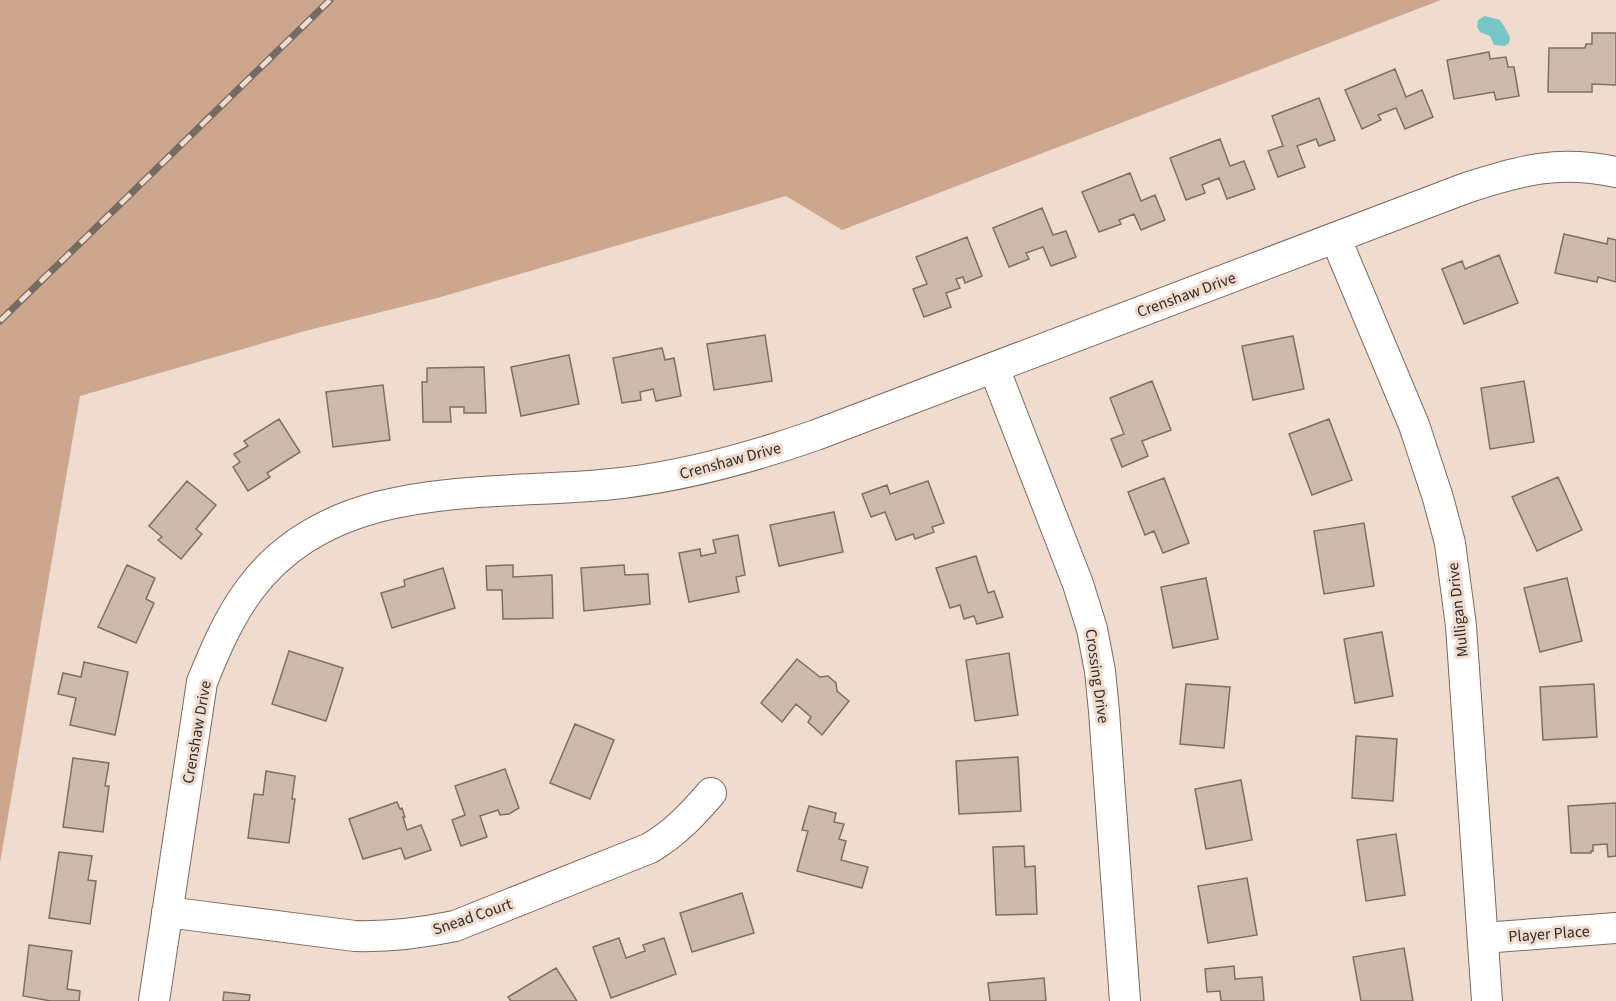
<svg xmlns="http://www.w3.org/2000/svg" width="1616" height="1001" font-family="'Source Sans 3',sans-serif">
	<rect width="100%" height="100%" fill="#f0dcce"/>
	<path fill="#cca78d" d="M0,0H1441L842,230L786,196L441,297L305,331L80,396L0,863Z"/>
	<path fill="#78c7c8" d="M1485,16L1500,20L1504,26L1510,37L1509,43L1505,46L1494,45L1490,36L1480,32L1477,27L1478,20Z"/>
	<path fill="#cdbaad" stroke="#806e62" stroke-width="1.5" d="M1592,33H1616V85L1592,84V92H1548L1549,48H1585L1586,44H1592Z
		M1489,52L1490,59L1506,57L1508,67H1514L1519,96L1496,100L1494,92L1454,99L1447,60Z
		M1395,69L1406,97L1422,90L1433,117L1405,129L1396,108L1378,115L1381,120L1362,129L1345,90Z
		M1319,98L1335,140L1319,146L1316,139L1297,146L1305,167L1278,177L1268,151L1283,146L1272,116Z
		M1220,139L1230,166L1244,161L1255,189L1227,199L1219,178L1202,185L1205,193L1186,200L1170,158Z
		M1130,173L1141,201L1155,195L1165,220L1141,230L1134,214L1119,220L1121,224L1099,232L1082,192Z
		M1042,208L1053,235L1066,231L1076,257L1051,266L1043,247L1026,253L1029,259L1009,267L993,228Z
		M1564,234L1607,244L1608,238L1616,240V282L1598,277L1597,282L1555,273Z
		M967,237L982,276L965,283L963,277L956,279L960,288L946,293L951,307L924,317L913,289L927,284L916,257Z
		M1499,255L1518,303L1464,324L1442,269L1462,261L1465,269Z
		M765,335L772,381L714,390L707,344Z
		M1293,336L1304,389L1253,400L1242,346Z
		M662,348L665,360L674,358L681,396L656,401L653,389L640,392L641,400L622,403L613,358Z
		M569,355L579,404L521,416L511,367Z
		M484,367L486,413H464V407H450L451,422H423L422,382H427V368Z
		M1152,381L1171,430L1142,441L1148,456L1122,467L1111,439L1124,434L1110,398Z
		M1524,381L1534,442L1490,449L1481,388Z
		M383,385L390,440L333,447L326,392Z
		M279,419L300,452L267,473L270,477L248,491L233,467L240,462L234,454L248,446L244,441Z
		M1329,419L1352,480L1312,495L1289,434Z
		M1558,477L1582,530L1537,551L1512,497Z
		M1164,478L1189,543L1163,553L1154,531L1145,535L1128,492Z
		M187,481L216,505L196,529L202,534L181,559L158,540L162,537L149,526Z
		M928,481L944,523L932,527L934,532L915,539L913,534L896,540L885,512L871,517L862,494L887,485L890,494Z
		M834,512L843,552L779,566L770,525Z
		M1364,523L1374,586L1324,594L1314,531Z
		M738,535L745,575L736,577L739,592L689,602L679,553L700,549L701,556L716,553L713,540Z
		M976,556L988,593L994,591L1003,617L977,624L974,616L964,619L960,605L950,608L936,568Z
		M127,565L155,578L146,599L154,603L136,643L98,627Z
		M513,565V577L552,575L553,618L503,619L502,590H487L486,566Z
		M624,565L625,575L648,574L650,604L584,611L581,568Z
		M443,568L455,608L392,628L381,593L405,586L404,580Z
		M1206,578L1218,639L1173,648L1161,587Z
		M1567,578L1582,641L1540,652L1524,588Z
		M1382,632L1393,696L1355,703L1344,639Z
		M289,651L343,668L326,721L272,704Z
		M1009,653L1018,715L975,721L966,660Z
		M797,659L820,677L828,676L836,683L837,691L849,701L822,735L808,722L811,717L796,704L782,722L761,703Z
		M84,662L128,672L115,735L70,725L76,698L58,694L63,673L81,677Z
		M1186,684L1230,687L1224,748L1180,744Z
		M1594,684L1597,737L1543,740L1540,687Z
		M575,724L614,740L590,799L550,783Z
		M1356,736L1397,739L1393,801L1352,798Z
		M1018,757L1021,811L959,814L956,761Z
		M73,758L109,763L105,786H109L103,832L63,827Z
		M505,769L519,808L509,814L500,815L498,810L480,816L487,837L461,846L452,820L465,815L455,786Z
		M266,771L295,776L292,799H295L289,843L248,838L254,794L263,795Z
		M1241,780L1252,840L1206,849L1195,789Z
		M397,802L400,809L402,808L405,817H403L407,830L421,825L431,850L405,859L401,848L363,859L349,819Z
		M1616,803V856L1608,857L1607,844L1593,845V851H1591V853H1571L1568,806Z
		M809,806L836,813L834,822L844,824L839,839L846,841L841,860L868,867L862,888L797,871L808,831L802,830Z
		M1396,834L1405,895L1366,901L1357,840Z
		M1024,846L1025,867L1035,866L1037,914L996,915L993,847Z
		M59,852L92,856L88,880L96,881L90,924L49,918Z
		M1247,878L1257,935L1208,943L1198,886Z
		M742,893L754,933L692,952L680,913Z
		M619,938L626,958L645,951L643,945L664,938L676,974L611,998L593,947Z
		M29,945L72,951L67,989L80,991L79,1001H51L23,996Z
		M1404,948L1413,1001H1361L1353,957Z
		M1234,966L1235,979L1262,977L1264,1001H1221L1220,991L1207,992L1205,969Z
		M556,968L577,1001H511L508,997Z
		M1044,978L1046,1001H990L988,983Z
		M224,992L250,995L249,1001H223Z"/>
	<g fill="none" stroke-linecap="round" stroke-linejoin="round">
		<g stroke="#7a695d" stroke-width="32">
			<path id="minor" d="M1336,239L1414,425L1438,498L1450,543L1461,626L1487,1001
				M994,368L1078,584L1092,629L1100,671L1104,711L1125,1001
				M167,912L355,936C390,937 421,933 455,926L650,848C675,833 692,815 711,793
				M1483,938L1616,928
				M154,1001L202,682C215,650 229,617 250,589C336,473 497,498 622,483C689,475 753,457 816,435L1466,188C1521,170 1558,160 1616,172"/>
		</g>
		<use href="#minor" stroke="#fff" stroke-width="30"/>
		<g stroke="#766b62" stroke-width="7">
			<path id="rail" d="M0,321L330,0"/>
		</g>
		<use href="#rail" stroke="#f0dcce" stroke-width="4.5" stroke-dasharray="14" stroke-linecap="butt"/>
	</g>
	<g text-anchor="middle" stroke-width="6" stroke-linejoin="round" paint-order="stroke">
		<g font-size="16" fill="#322b26" stroke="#f0dcce">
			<text transform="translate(1186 294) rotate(-20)" y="6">Crenshaw Drive</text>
			<text transform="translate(730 460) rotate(-15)" y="6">Crenshaw Drive</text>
			<text transform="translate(1457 610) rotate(-96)" y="6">Mulligan Drive</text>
			<text transform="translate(1098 676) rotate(82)" y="6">Crossing Drive</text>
			<text transform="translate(196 732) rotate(-80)" y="6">Crenshaw Drive</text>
			<text transform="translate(472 916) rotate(-19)" y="6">Snead Court</text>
			<text transform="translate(1549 933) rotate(-4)" y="6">Player Place</text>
		</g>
	</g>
</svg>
